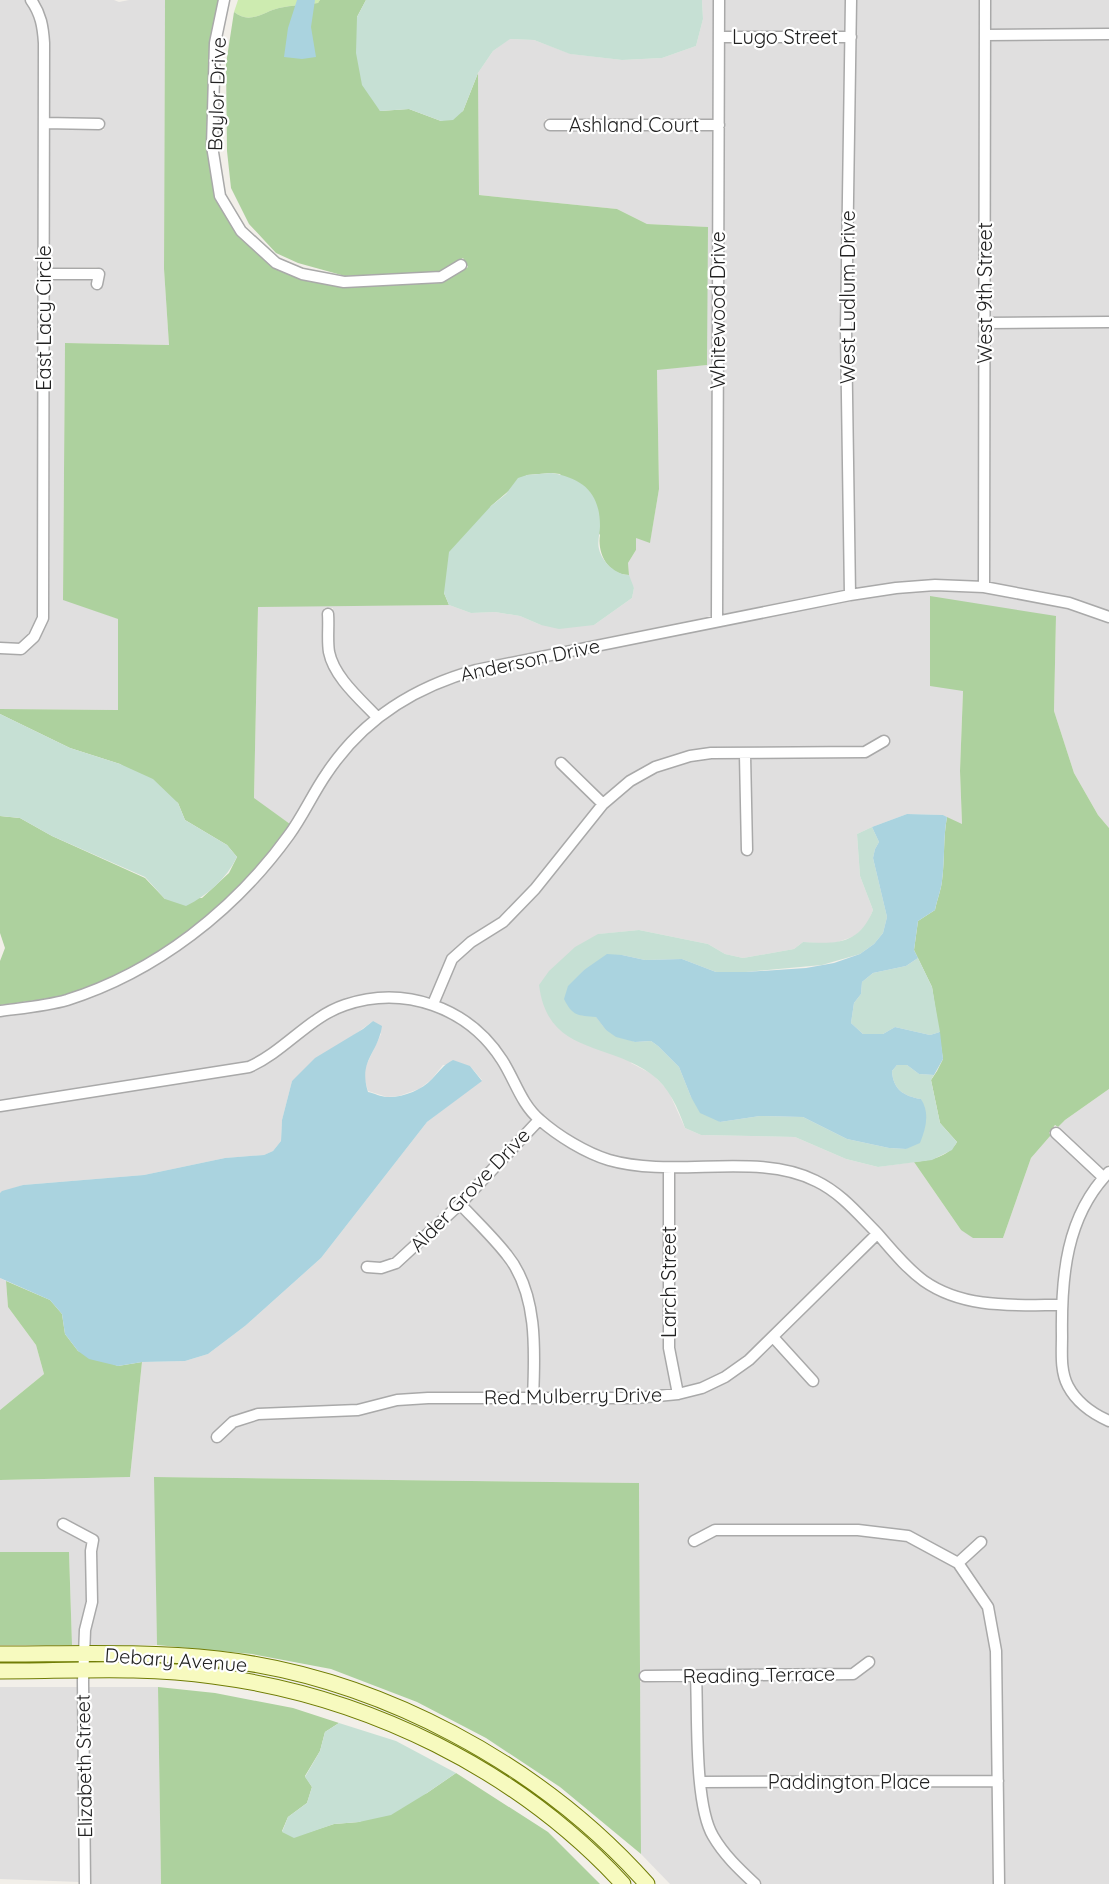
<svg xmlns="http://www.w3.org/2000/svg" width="1109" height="1884" font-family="Quicksand,sans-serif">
	<rect width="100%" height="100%" fill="#f2efe9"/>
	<path fill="#e0dfdf" d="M0,0H25L34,14L40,44L39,617L30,634L20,643H0Z
		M37,0H114L119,2L129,0H165L164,269L169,345L65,343L63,599L119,619L118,710L0,709V654L24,653L40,639L48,618L49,279H93L92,288L101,290L105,270L96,267L49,268V129L104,130V119L49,118V43L47,22L42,8Z
		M702,0H714V119H545V130H714L712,616L474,664L448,672L418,685L378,710L354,685L340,665L334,651L333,608H324V652L370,716L344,742L323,770L290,824L254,799L258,606L449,605L471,613L495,612L520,616L541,625H594L632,598L634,588L629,580L628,563L636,550V537L650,542L659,489L657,369L707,365V227L647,224L617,209L479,195L478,73L493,51L509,39L534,40L571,54L622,60L662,58L696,46L703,19Z
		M724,0H846V32H724Z
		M856,0H980L979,581L935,580L896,583L855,589L851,330Z
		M989,0H1109V29H990Z
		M990,40H1109V317H990Z
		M724,43H846V590L722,614Z
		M990,328H1109V611L1070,598L989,582Z
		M936,591L984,592L1068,609L1109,623V828L1098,815L1074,773L1054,711L1056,616L963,690L960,771L962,825L943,815L907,814L872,827L857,834L860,876L873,910L867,924L855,936L832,944L803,942L794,949L743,958L725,954L708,944L639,930L599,934L631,1063L652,1074L668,1090L685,1128L701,1135L795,1137L846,1159L878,1167L914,1162L961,1230L1003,1238L1031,1158L1051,1135L1097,1178L1072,1218L1059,1265L1056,1305L1058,1370L1063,1387L1072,1402L1088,1417L1109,1427V1884H1004L1001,1651L993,1606L965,1564L987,1543L982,1535L957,1556L910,1531L858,1525L715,1524L687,1539L692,1548L717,1535L858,1536L907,1542L955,1567L983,1609L992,1652L993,1776L704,1777L701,1681L853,1680L876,1663L871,1654L852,1669L640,1671L639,1483L155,1477L157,1645H90L98,1541L95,1535L60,1517L57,1527L87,1543L88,1601L80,1645H72L69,1552H0V1480L130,1477L142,1362L185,1361L208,1354L245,1326L321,1258L427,1122L482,1080L470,1066L443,1065L431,1080L419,1089L399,1096L387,1097L368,1091L365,1080V1068L381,1034L373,1021L292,1081L282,1120L281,1141L273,1151L264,1155L225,1158L144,1175L23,1185L0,1193V1017L66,1006L111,989L154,966L180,950L225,915L249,892L293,839L331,776L351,749L380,721L422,695L451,682L477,675L851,600L897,593Z
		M1109,1089V1164L1103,1170L1058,1127L1065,1120Z
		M1109,1179V1415L1094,1408L1079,1395L1071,1381L1067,1367L1066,1305L1069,1267L1080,1223L1096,1196Z
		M0,1278L6,1281L8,1307L36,1345L44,1374L0,1410Z
		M692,1681L695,1787L699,1810L707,1837L727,1865L747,1884H670L641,1854L640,1682Z
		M0,1687H79L80,1882L0,1879Z
		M88,1687H158L161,1884H90Z
		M993,1787L994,1884H762L734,1857L715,1831L706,1788Z"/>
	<path fill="#cdebb0" d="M238,0H320L318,3C305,5 292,5 279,8C263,12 250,25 234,12Z"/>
	<path fill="#add19e" d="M165,0H225L216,64L217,151L222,190L241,230L270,262L345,287L441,283L468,267L463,258L439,272L345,276L298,263L276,253L249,224L231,188L227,151L226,64L234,12C250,25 263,12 279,8C292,5 305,5 318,3L320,0H366L357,17L380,111L409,109L441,121L463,111L478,73L479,195L617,209L647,224L708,227L707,365L657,370L659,489L650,543L636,538V550L628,563L629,575C608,575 597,553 600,535L560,474L551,473L527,475L491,506L444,593L449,605L258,607L254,798L290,824L285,832C271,849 257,868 242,885C201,928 122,981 64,995C43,1000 21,1002 0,1005V961L5,948L0,933V816L20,818L52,836L145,878L165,899L202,898L229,873L237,857L227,845L185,820L178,803L120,764L70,748L0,714V709L118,710V619L63,600L65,343L169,345L164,269Z
		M930,596L1056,616L1054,711L1074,773L1098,815L1109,828V1089L1065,1120L1058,1127L1055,1125L1049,1133L1051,1135L1031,1158L1003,1238H973L961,1230L914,1162C931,1160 948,1157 957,1142L940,1123L931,1080L937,1071L943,1059L932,987L914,950L918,921L935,910C937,900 941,890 942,881C945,859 943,838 947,817L962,824L960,771L963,691L930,686Z
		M6,1281L50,1300L62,1314L65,1334L78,1351L118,1366L142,1362L130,1477L0,1480V1410L44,1374L36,1345L8,1307Z
		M154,1477L639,1483L641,1854L560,1787L486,1738L417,1702L331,1669L252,1654L157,1645Z
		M0,1552H69L72,1645H0Z
		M158,1687L215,1693L293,1708L339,1723L325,1732L320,1751L305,1776L312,1787L307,1803L288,1817L282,1831L294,1837L334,1824L359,1822L427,1793L456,1773L548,1832L600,1884H161Z"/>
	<path fill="#c6e0d4" d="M366,0H702L703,19L696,46L662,58L622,60L570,54L534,40L510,39L493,51L478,73L463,111L453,120L441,121L409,109L380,111L362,85L356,53L357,17Z
		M551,473C583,478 600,493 600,526C600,533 597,542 599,549C602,562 616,575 629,575L634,588L632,598L594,625L559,629L541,625L520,616L495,612L471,613L449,605L444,593L449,552L491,506L506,494L518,478L527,475Z
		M0,714L70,748L120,764L153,779L178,803L185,820L227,845L237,857C226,879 208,895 186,906L165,899L145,877L52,836L20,818L0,816Z
		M872,827L879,842L875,849L873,858L887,917L883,933L874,944L860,954L822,965L746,972H716L682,959L645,960L622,955L584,970L577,978L596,1017L606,1030L635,1042L651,1041L658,1046L679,1067L691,1097L720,1122L760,1116L803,1117L847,1139L889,1148L906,1149L926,1118L921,1099C903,1096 893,1089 892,1071L897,1065H907L919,1074L934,1075L931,1080L940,1123L957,1142L952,1150L932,1160L878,1167L846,1159L795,1137L701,1135L685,1128C678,1108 669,1087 651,1074C606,1041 548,1055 539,985L549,971L575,947L598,934L639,930L708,944L725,954L743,958L794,949L803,942C836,944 859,945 873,910L860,876L857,834Z
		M918,958L932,987L940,1032L930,1035L895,1027L883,1034H863L851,1023L854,1003L861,994L862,982L873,973L906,966Z
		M339,1723L396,1741L456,1773L427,1793L391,1815L359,1822L334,1824L294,1838L282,1832L288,1817L307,1803L312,1787L305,1777L320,1751L325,1732Z"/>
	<path fill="#aad3df" d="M297,0H315L311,27L316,57L302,59L284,57L288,28Z
		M907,814L943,815L947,817C943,838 945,859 942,881C941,890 937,900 935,910L918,921L914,950L918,958L906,966L873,973L862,982L861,994L854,1003L851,1023L863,1034H883L895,1027L930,1035L940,1032L943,1059L934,1075L919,1074L907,1065H897L892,1071C893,1089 903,1096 921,1099C930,1113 926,1128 920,1143L906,1149L889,1148L847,1139L803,1117L760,1116L720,1122L700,1113L691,1097L679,1067L658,1046L651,1041L635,1042L616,1037L606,1030L596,1017C578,1015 573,1017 564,999L568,986L584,970L607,954L622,955L645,960L682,959L716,972H746L806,968L834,963L860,954L874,944L883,933L887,917L873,858L875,849L879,842L872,827Z
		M373,1021L382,1026C378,1054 358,1060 368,1092C374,1093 381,1097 387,1097C402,1098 422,1090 432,1079C440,1071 443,1065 453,1060L470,1066L482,1081L427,1122L321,1258L245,1326L208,1354L185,1361L142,1362L118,1366L89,1359L78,1351L65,1334L62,1314L50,1300L0,1278V1193L2,1191L23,1185L144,1175L225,1158L264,1155L273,1151L281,1141L282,1120L292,1081L315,1058L363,1029Z"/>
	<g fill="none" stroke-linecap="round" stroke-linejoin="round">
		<g stroke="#a9a9a9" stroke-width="13">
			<path id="street" d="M224,0L215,43L212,146L220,196L241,231L276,263L302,274L344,282L441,277L461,265
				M985,35L1109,34
				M720,37H851
				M44,123L99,124
				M550,125H719
				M44,274H99L97,284
				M985,323L1109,322
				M984,587L985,0
				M850,595L846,330L851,0
				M328,614C329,626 327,640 329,652C334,677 360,699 377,717
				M717,621L719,0
				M0,648L21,649L34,637L43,618L44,43C43,27 41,14 31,0
				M745,755L747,850
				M561,763L603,804
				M433,1004L452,959L471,942L503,922L535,889L603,804L630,781L655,767L690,756L711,753L865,752L884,741
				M0,1011C22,1008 46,1006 67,1000C156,972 235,910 289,835C303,816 313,793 327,773C363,719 414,687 476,670L850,595L896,588L935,585L984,587L1069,603L1109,617
				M0,1106L249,1067C285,1051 309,1017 345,1005C404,985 468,1007 502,1060C515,1080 521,1104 540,1120C558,1136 586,1153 609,1160C675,1179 758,1151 816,1181C841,1193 858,1214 877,1233C891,1249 906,1268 924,1281C964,1309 1014,1305 1061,1305
				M1056,1133L1103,1177
				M669,1168V1348L678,1394
				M1109,1172C1066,1216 1061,1277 1062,1336C1062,1352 1060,1371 1068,1386C1077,1403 1091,1413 1109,1421
				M460,1204C476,1221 493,1237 507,1255C538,1293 535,1352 533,1398
				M367,1267L381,1268L396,1263L460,1204L539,1120
				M773,1337L813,1381
				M217,1437L233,1422L258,1414L358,1410L397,1400L428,1398H636L678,1394L702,1388L725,1377L749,1360L877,1234
				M63,1524L93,1540L91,1551L92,1602L85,1630L83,1681L85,1884
				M694,1541L715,1530H858L908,1536L958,1563L988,1607L996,1651L999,1884
				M958,1563L981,1542
				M645,1676L853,1674L869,1662
				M696,1676C698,1714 694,1804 713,1836C724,1855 739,1869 755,1884
				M700,1782L998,1781"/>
		</g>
		<g stroke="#707d05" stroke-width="17">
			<path id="secondary" d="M0,1654C72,1654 146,1651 218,1659C378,1677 540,1764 647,1884
				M0,1671C71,1671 143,1666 213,1676C367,1696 517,1769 623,1884"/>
		</g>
		<use href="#street" stroke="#fff" stroke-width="10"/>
		<use href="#secondary" stroke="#f7fabf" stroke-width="15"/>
	</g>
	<g text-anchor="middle" stroke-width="4.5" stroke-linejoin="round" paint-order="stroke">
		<g font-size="20" fill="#222" stroke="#fff">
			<text x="785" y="44">Lugo Street</text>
			<text transform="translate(217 94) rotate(-88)" y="7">Baylor Drive</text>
			<text x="634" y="132">Ashland Court</text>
			<text transform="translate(985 293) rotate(-90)" y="7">West 9th Street</text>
			<text transform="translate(848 297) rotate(-90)" y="7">West Ludlum Drive</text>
			<text transform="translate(718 310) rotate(-90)" y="7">Whitewood Drive</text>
			<text transform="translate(44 318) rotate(-90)" y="7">East Lacy Circle</text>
			<text transform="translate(530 660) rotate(-12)" y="7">Anderson Drive</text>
			<text transform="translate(470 1190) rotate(-46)" y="7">Alder Grove Drive</text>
			<text transform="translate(669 1282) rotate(-90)" y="7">Larch Street</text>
			<text transform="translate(573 1396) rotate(-1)" y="7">Red Mulberry Drive</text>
			<text transform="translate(176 1660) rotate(4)" y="7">Debary Avenue</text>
			<text transform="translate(759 1675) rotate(-1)" y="7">Reading Terrace</text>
			<text transform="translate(84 1766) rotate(-91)" y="7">Elizabeth Street</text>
			<text x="849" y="1789">Paddington Place</text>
		</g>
	</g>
</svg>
